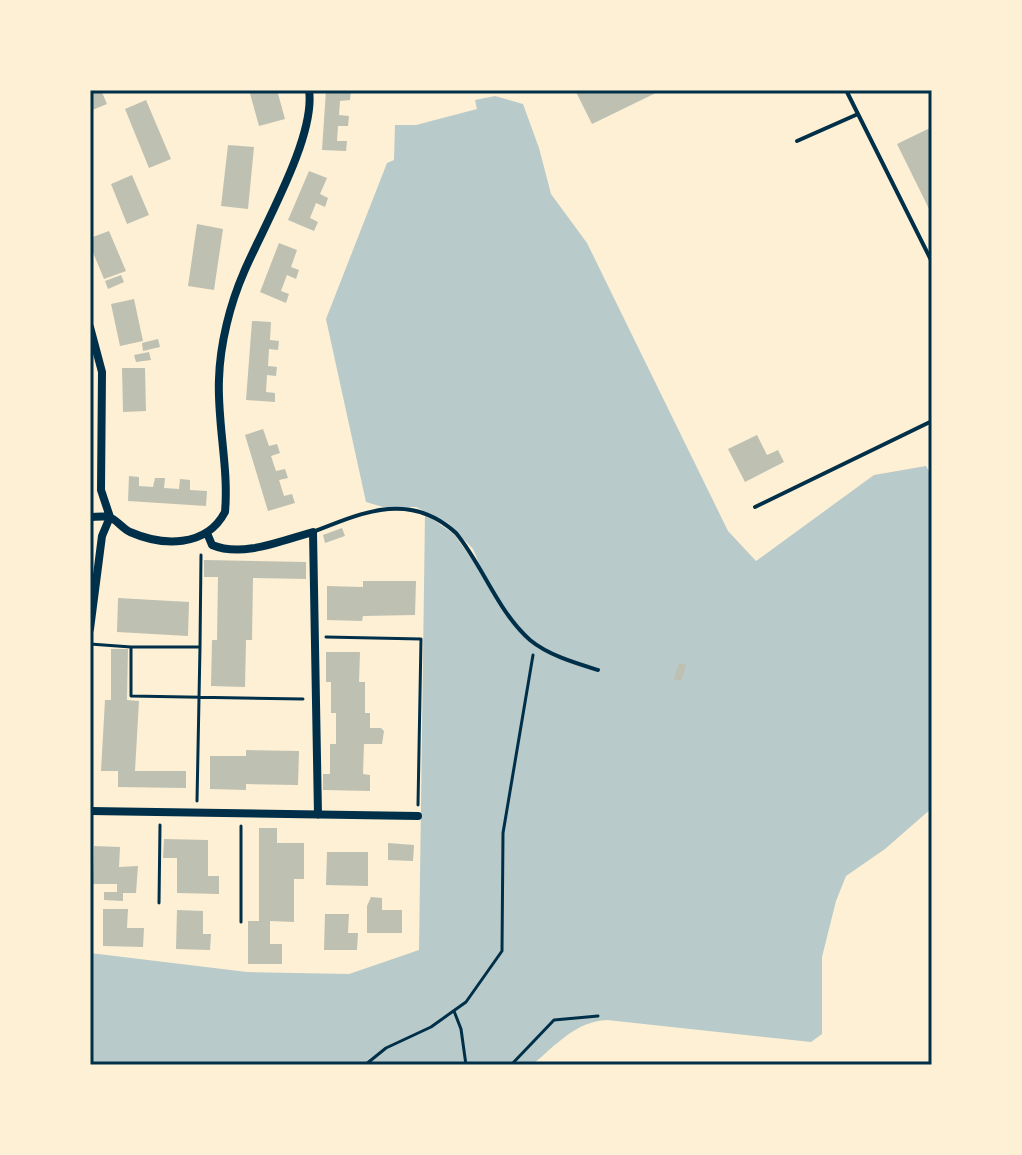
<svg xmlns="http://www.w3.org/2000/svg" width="1022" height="1155" font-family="'Playfair Display',serif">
	<rect width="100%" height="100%" fill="#fdf0d5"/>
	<path fill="#b9caca" d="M495,96L523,104L539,148L551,194L587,243L728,531L756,561L874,475L926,466L932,477V808L885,849L846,876L836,901L822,957V1034L811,1042L607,1020C576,1021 555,1046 532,1065H90V953L247,972L349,974L419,950L425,514L454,534L485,578L473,549L448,523L416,507H383L366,502L326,319L387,163L394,160L395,125H416L477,109L475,100Z"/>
	<path fill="#bec0b2" d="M90,90H101L107,104L90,111Z
		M249,90H277L285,119L259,126Z
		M326,90H351L350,100L340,101L339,115L349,116L348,126H338L337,141H347L346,151L322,150Z
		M575,90H662L592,124Z
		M146,100L171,159L149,168L125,109Z
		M932,127V215L897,144Z
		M228,145L254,147L248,209L221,206Z
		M309,171L327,178L320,194L328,198L325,207L316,203L310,218L318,222L314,231L288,220Z
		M132,175L149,215L127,224L111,184Z
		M197,224L223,229L214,290L188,286Z
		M109,231L126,271L104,279L90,245V238Z
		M279,243L297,250L291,267L299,270L296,279L287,275L281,291L289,294L286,303L260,292Z
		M121,275L124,282L108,289L105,281Z
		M134,299L143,341L120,346L111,304Z
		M252,321L271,322L270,340L279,341L278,350L269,349L268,366L277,367L276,376L267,375L266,392L275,393V402L246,400Z
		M158,339L160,347L143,351L142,343Z
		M149,352L151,360L136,362L134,355Z
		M122,368H145L146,411L123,412Z
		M263,429L269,446L277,444L280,453L271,456L276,471L285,469L288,478L279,480L284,496L292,494L295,503L268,511L245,435Z
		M757,435L767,455L778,450L784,462L745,482L728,449Z
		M129,476L139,477V486L153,487L155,478H165L164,488L179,489L180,479L190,480V490L207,491L206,506L128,501Z
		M342,528L345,536L325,543L323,535Z
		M204,560L306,562V579L253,578L252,640H246L245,687L211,686L212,640H217L218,577H204Z
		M363,581H416L415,615L363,616L362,621L327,620V586L363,587Z
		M118,598L189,602L188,636L117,632Z
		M111,649H128L127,700L139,701L135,771H186V788L118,787V771H101L105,700H111Z
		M326,652H360L359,682H365V713H370V728H381L384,731L382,744H364L363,774L370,775V791L323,790V774H330V744H336V713H331V682H326Z
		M679,663L686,665L681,681L674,679Z
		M246,750L299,751L298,785L246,784V790L210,789V756H246Z
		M259,828H277V843H304V879H294V922L270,921V944H282V964H248V921H259Z
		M164,839L208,840V876H219V894L177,893V858H163Z
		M388,843L414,845L413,861L388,860Z
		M94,846L120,847L119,867L138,866L136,893H123V901L104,900V892H117V884H93Z
		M327,852H368V886L326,885Z
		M371,897L382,898V910H402V933H367V906Z
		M103,909H128L127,928H144L143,947L103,946Z
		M177,910L203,911V934H211L210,950L176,949Z
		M325,914H349L348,933H358L357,950H324Z"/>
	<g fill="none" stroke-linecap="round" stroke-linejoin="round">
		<path stroke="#003049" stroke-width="3" d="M326,637L421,639L418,805
			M90,644L131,647
			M200,647L201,555
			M197,801L200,647H131V696L303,699
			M241,826V922
			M159,903L160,825
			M454,1011L461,1029L466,1065
			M365,1065L386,1048L431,1027L466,1002L502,951L503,833L533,655
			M511,1065L554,1020L598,1016"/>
		<path stroke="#003049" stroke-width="4" d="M846,90L932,262
			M797,141L858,114
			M755,507L932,421
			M313,532C363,512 410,491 456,533C483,566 498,612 530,640C548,655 575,663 598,670"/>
		<path stroke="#003049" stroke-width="8" d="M90,327L102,372L101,490L110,517L102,536L90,629
			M90,517C95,517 104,516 109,517C116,519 122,528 130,532C162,546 206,548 225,512C229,468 217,422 219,379C220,344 230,304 244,272C263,227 316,137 309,90
			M207,533L212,545C243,558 283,540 313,532L318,815
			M90,811L418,816"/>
	</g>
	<rect width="1022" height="1155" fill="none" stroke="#fdf0d5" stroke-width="184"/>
	<rect x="92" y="92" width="838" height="971" fill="none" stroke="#003049" stroke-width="3"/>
</svg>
